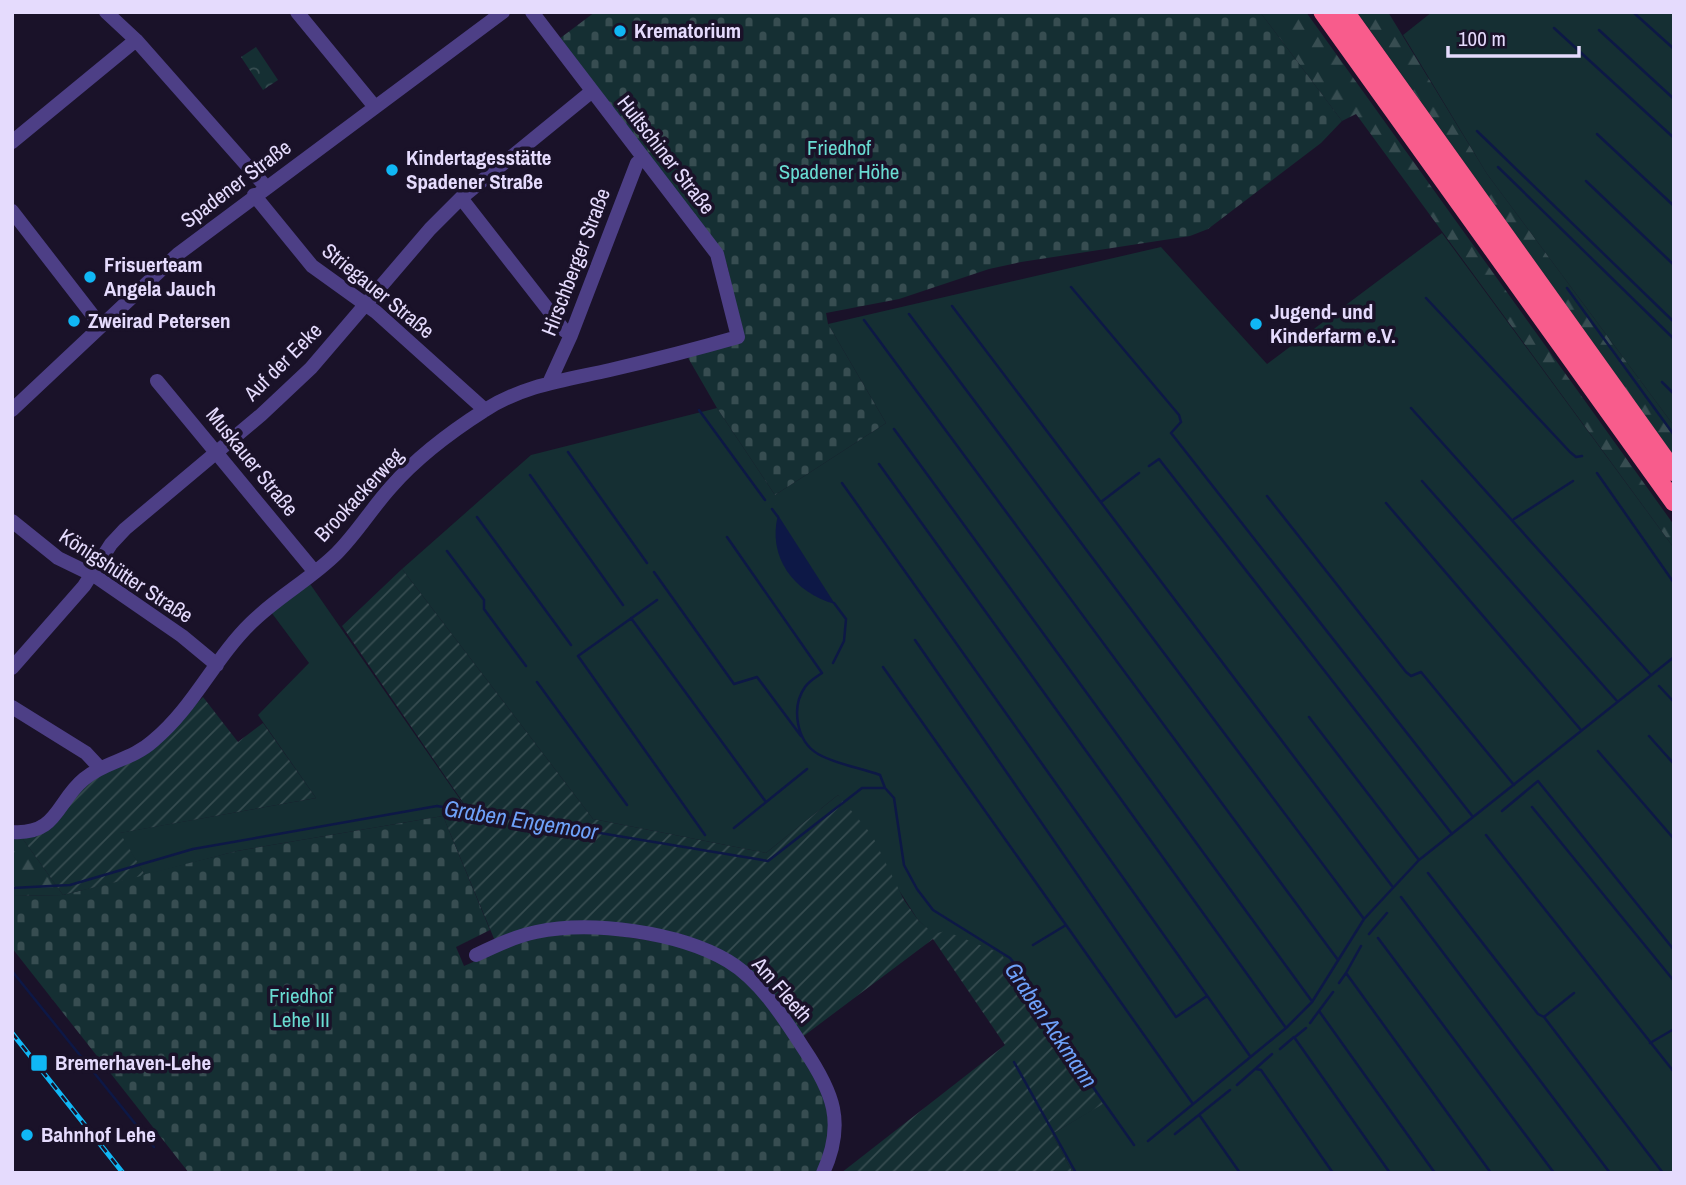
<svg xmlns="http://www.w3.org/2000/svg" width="1686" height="1185" font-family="'Archivo Narrow',sans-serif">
	<defs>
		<pattern id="forest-firs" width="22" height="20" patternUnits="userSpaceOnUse" patternTransform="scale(1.75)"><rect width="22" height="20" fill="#152f33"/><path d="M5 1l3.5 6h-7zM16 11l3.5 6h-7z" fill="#374d51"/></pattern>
		<pattern id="cemetery-stones" width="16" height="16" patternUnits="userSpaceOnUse" patternTransform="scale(1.75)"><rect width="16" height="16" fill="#152f33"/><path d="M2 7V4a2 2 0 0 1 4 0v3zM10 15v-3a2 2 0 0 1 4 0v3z" fill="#374d51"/></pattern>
		<pattern id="park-crowns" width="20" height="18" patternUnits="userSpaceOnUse" patternTransform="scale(1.75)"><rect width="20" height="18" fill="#152f33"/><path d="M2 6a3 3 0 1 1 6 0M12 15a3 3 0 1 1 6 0" fill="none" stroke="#374d51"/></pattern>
		<pattern id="garden-furrows" width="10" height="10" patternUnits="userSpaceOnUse" patternTransform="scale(1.75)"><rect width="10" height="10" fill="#152f33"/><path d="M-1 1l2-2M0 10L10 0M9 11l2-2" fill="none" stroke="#374d51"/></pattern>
	</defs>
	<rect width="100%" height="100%" fill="#1a1229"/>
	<path fill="#152f33" d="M1432,12H1674V426L1487,174L1403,35Z
		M1442,233L1674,548V1173H1073L1052,1134L1102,1104L1049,1029L1029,990L934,935L918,920L838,795L766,853L593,819L402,569L531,455L717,408L775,495L886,423L828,324L1161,247L1267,364Z
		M308,581L471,815L443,816L237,851L145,875L119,833L316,798L258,715L309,663L271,612Z"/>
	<path fill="url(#forest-firs)" d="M1260,12H1306L1674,525V548L1356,114L1342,121Z
		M1357,12H1388L1487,174L1674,426V456Z
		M12,835H20L63,895L12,896Z"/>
	<path fill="url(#cemetery-stones)" d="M595,12H1260L1342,121L1321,143L1208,229L1190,236L1021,262L989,269L899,299L826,313L828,324L886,423L775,495L717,408L687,356L743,340L727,264L559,39Z
		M443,816L490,930L456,947L464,966L537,934L580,930L685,946L725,964L766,1000L819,1076L831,1113L828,1145L816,1173H189L12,948V896L63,895L237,851Z"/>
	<path fill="url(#park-crowns)" d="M256,47L278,80L263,90L241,57Z"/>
	<path fill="url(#garden-furrows)" d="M402,569L593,819L766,853L838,795L872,835L904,900L918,920L934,934L945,931L1000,953L1029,990L1049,1029L1103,1104L1052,1134L1073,1173H841L1005,1045L933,939L801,1038L732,960L681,934L585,922L495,941L443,816L471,814L342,626Z
		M203,697L238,742L263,723L316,798L120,833L145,875L63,895L20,835H30L85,782L156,745Z"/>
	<path fill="#0d1846" d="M778,515L835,604C794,593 767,557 778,515Z"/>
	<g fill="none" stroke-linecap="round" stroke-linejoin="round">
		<path stroke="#0d1846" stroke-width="2.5" d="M1633,12L1674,49
			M1554,28L1674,138
			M1599,30L1674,99
			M1477,131L1674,322
			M1597,134L1674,206
			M1498,167L1674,339
			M1586,181L1674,265
			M1071,287L1179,415L1181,422L1171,433L1473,817
			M1567,288L1674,435
			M1426,298L1570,452L1576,457L1582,456
			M952,306L1392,886
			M909,314L1364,919
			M864,320L1338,960
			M1662,382L1674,394
			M1411,408L1650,674
			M699,410L765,500
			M894,429L1311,1000
			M568,452L647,563
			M879,464L1286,1028
			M1149,466L1159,459L1452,834
			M1597,473L1674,583
			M530,475L623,605
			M1422,481L1617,701
			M842,483L1250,1056
			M1267,496L1406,672L1411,676L1421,672L1514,785
			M1101,502L1139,473
			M1386,503L1581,730
			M772,509L778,517
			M477,517L571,645
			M1514,519L1573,481
			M727,537L822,673C816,677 809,681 805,687C791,707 796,741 818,754C835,764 861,768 880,775L885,788L894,798L904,865L917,889L933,910L1010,958L1029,982L1044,1014L1076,1063L1134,1145
			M447,551L484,600V609L526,666
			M654,572L734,684L757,677L801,736
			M657,600L578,656L705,835
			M631,618L766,802
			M915,640L1176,1017L1207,996
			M833,663L844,641L846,619L834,603
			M883,667L1193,1104
			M537,682L627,805
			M1659,686L1674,702
			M1309,717L1419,860
			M1649,736L1674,764
			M1598,751L1674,839
			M1532,807L1674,981
			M1502,811L1538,781L1674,950
			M734,828L807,769
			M1486,835L1674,1072
			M1428,873L1538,1014L1544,1017L1663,1173
			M12,888L70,885L193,849L437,806L768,861L862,788H885
			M1401,897L1610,1173
			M1369,934L1387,913
			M1378,938L1554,1173
			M1033,945L1066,925
			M12,971L154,1147
			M1346,973L1361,946
			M1339,983L1346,973L1491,1173
			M1319,1011L1435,1173
			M1544,1017L1574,993
			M1310,1023L1333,992
			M1295,1037L1306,1028
			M1650,1043L1674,1029
			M1280,1049L1294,1037L1390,1173
			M1014,1062L1076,1173
			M1256,1069L1261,1070L1333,1173
			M1237,1085L1272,1054
			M1200,1116L1240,1173
			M1175,1134L1230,1090
			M1148,1141L1286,1028L1312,1002L1364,919L1419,860L1674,657"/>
		<path stroke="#4d3f86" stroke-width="14" d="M106,12L136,40L266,187
			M297,12L375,107
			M12,142L136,40
			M254,195L312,266L376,312L485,410
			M461,198L564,330L571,335
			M12,211L101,326
			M157,381L314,571
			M550,381L571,335L637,163L643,159
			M12,410L178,254L503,12
			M12,521L58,558L95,576L182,636L217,665
			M12,668L84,586L111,544L125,529L261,415L311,368L430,229L461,198L591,92
			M12,707L86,753L100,768
			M12,832C58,835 56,802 84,779C104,762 132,760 153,741C194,707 214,659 251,623C277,597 311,579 337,553C357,533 372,508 391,487C417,457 452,431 485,410C524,385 566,380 610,370C653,360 696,349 738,337L717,254L532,12
			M476,955C495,946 516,936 536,932C591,920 679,932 728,961C760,980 784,1018 804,1049C833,1092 846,1123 823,1173"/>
		<path stroke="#f85c8c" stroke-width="19" d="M1323,12L1674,502
			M1345,12L1674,472"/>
		<g stroke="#10b7f5" stroke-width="5">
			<path id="rail" d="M12,1033L123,1173"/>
		</g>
		<use href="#rail" stroke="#1a1229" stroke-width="2.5" stroke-dasharray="8" stroke-linecap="butt"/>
	</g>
	<g fill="#10b7f5" stroke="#1a1229" stroke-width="2.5">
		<circle cx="620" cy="31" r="7"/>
		<circle cx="392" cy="170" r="7"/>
		<circle cx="90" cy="277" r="7"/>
		<circle cx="74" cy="321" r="7"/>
		<circle cx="1256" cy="324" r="7"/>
		<rect x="30" y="1054" width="18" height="18" rx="3.5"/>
		<circle cx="27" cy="1135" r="7"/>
	</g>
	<g text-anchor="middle" stroke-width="7" stroke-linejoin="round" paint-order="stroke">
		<g font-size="21" font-weight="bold" fill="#e5dbfd" stroke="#1a1229" text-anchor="start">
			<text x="634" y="38">Krematorium</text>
			<text x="406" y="165">Kindertagesstätte<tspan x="406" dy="24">Spadener Straße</tspan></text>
			<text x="104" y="272">Frisuerteam<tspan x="104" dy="24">Angela Jauch</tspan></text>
			<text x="1270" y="319">Jugend- und<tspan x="1270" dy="24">Kinderfarm e.V.</tspan></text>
			<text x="88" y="328">Zweirad Petersen</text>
			<text x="55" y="1070">Bremerhaven-Lehe</text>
			<text x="41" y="1142">Bahnhof Lehe</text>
		</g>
		<g font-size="21" fill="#69dcd2" stroke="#1a1229">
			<text x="839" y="155">Friedhof<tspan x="839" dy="24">Spadener Höhe</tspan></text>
			<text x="301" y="1003">Friedhof<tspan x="301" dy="24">Lehe III</tspan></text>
		</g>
		<g font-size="21" fill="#e5dbfd" stroke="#1a1229">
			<text transform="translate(666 155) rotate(52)" y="7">Hultschiner Straße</text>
			<text transform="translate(236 184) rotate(-37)" y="7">Spadener Straße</text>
			<text transform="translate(576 262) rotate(-69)" y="7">Hirschberger Straße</text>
			<text transform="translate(378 291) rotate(39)" y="7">Striegauer Straße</text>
			<text transform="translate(283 362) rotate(-45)" y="7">Auf der Eeke</text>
			<text transform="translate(252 462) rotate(51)" y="7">Muskauer Straße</text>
			<text transform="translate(359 495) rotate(-47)" y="7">Brookackerweg</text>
			<text transform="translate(126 576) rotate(33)" y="7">Königshütter Straße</text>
			<text transform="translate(782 990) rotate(49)" y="7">Am Fleeth</text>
		</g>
		<g font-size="23" font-style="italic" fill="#6ea1f9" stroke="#1a1229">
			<text transform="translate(521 820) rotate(9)" y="8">Graben Engemoor</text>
			<text transform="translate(1051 1025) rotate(56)" y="8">Graben Ackmann</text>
		</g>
	</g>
	<rect width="1686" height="1185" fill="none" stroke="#e5dbfd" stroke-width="28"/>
	<path d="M1448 46v10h131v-10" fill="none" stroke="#e5dbfd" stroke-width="3.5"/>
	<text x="1458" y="46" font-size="21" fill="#e5dbfd" stroke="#1a1229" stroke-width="5" paint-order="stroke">100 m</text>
</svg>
